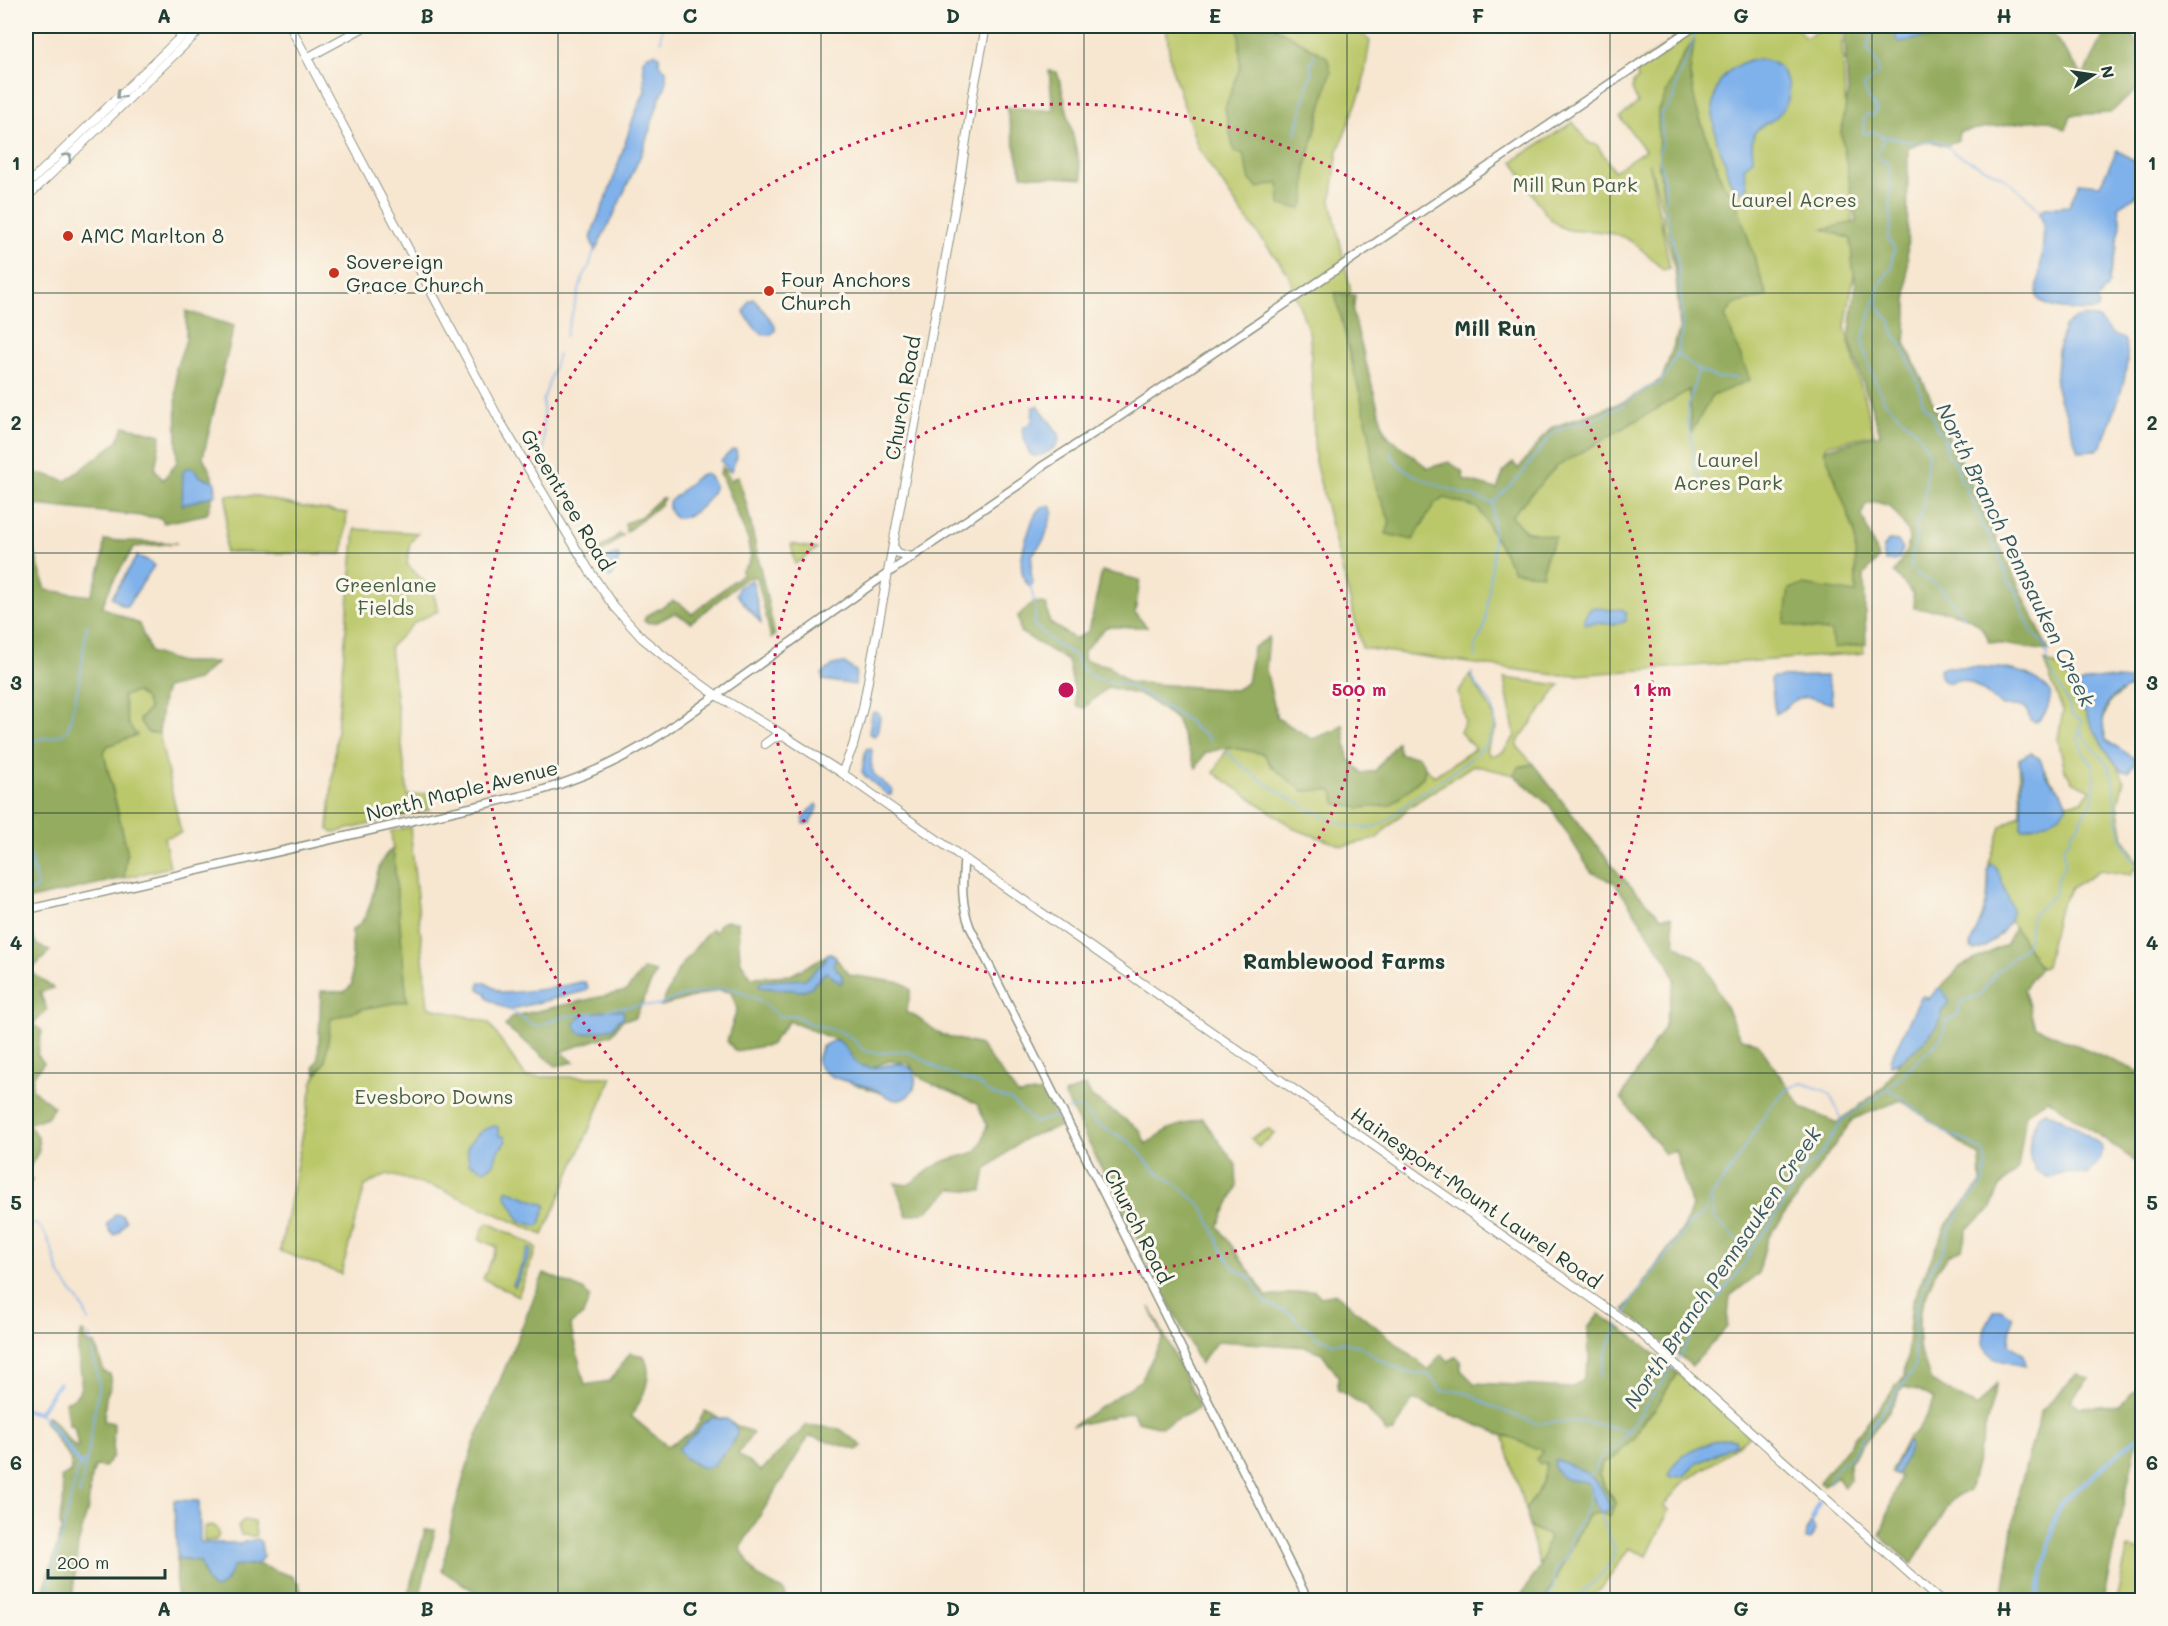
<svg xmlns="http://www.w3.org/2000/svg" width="2168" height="1626" font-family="Mali,sans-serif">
	<rect width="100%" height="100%" fill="#fbf7ec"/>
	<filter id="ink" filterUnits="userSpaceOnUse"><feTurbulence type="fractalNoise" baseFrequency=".0167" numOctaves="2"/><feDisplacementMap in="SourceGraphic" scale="12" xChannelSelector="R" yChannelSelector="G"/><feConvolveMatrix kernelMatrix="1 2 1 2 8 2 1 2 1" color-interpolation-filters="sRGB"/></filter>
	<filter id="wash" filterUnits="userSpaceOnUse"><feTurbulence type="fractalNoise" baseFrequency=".008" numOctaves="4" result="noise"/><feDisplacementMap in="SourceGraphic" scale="24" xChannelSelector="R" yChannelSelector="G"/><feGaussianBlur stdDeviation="1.35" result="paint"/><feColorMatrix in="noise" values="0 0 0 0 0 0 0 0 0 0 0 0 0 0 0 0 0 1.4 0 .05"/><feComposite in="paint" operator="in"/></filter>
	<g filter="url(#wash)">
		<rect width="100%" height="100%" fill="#f7e6d0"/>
		<path fill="#bbc86a" stroke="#6d824f" stroke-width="1.5" d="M1166,26H1353L1370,41L1362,89L1338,151L1331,201L1350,287V360L1395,449L1501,525L1521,486L1686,376L1680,294L1670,250L1663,225V211L1649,162L1670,268L1663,270C1639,246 1629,233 1593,231C1583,230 1571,233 1561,227C1541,216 1526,181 1513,161L1573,122L1589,143L1597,145L1614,171L1645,150L1620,117L1638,103L1632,90L1633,83L1638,79L1635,66L1695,26H1795L1805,38L1828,26H1841L1855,269L1845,327L1874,434L1826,445L1856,537L1864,653L1563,676L1362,648L1315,462L1310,335L1287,272L1242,213L1198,148L1171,66Z
			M227,495L258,496L297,506L347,513L343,554L225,552Z
			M355,529L418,533L410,543L407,564L433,591L438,611L415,622L390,647L408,796L428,793L429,810L333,833L328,829Z
			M791,544L817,549L795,564Z
			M2044,661L2061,667L2078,693L2134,682L2109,703L2102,724L2106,740L2135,760L2118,768L2124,780L2118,804L2124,839L2142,870L2134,869L2131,875L2100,870L2071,888L2058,911L2046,967L2040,968L2010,920L1986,946L1971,949L1987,905L1989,863L2001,827L2021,814L2019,759L2032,753L2068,804L2082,801L2091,790L2072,781L2065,770L2058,739L2063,711Z
			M1470,675L1492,711L1496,729L1486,750L1491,756L1503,752L1515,736L1504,678L1560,685L1520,738L1517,746L1533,764L1519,767L1514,775L1473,765L1409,807L1376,839L1343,846L1297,830L1214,773L1228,747L1265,754L1271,766L1303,791L1423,777L1425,767L1434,776L1475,749L1460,732L1465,721L1458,693Z
			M136,692L145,699L150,709L139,720L148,733H159L181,833L164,838L170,867L124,878L127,850L104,754L107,746L128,724L123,696Z
			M410,827L428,1007L488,1022L526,1077H612L543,1235L441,1189L387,1174L365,1186L341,1274L280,1251L313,1081L325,1062L330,1019L366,1008L407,1001L391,831Z
			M1269,1129L1274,1133L1267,1141L1265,1140L1259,1147L1251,1138Z
			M488,1223L534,1245L537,1248L518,1296L483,1279L497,1247L479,1239L485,1225Z
			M1677,1373L1749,1436L1721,1458L1682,1483L1664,1506L1669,1510L1647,1556L1629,1548L1604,1585L1588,1600H1545L1586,1518L1591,1514L1601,1513L1613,1497L1605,1488L1602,1479L1598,1475L1602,1464L1634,1438L1645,1419L1655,1409Z
			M1503,1435L1544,1451C1549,1478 1541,1489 1525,1510Z
			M244,1520L254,1522L256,1533L255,1536L241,1535L238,1527Z
			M212,1525C218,1527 221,1534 216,1540L204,1541V1527Z
			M1529,1526L1549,1536L1540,1567Z
			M2128,1548L2142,1551V1600H2116Z"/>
		<path fill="#94ac5e" stroke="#5a7449" stroke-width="1.5" d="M1241,26H1273L1327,57L1331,71L1306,166L1305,200L1300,209L1280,205L1279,183L1258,188L1250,180L1243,154L1234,152L1225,108L1240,67L1239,29Z
			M1844,26H2047L2083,76L2103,37L2101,26H2128L2129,31L2142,51V85L2110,113L2071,115L2066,130L2049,120L2029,121L1959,132L1958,140L1946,146L1930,141L1908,147L1907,314L1905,343L2049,651L1989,642C1979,610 1942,611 1914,608L1913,593L1894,573C1915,538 1914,537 1890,506L1876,502L1865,505L1862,516L1879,558L1864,575L1866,644L1833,648L1831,632L1784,624L1789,589L1803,585L1856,593L1855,533L1824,449L1880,434L1849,339L1856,285L1852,261L1851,239L1823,229L1856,222L1841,132L1848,94Z
			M1694,41L1690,74L1696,107L1723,184L1735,198L1767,296L1734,304L1725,316L1750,380L1712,396L1691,433L1689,390L1556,467L1511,516L1525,531L1556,537L1546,556L1542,575L1514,571L1478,508L1445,498L1435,503L1413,540L1386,534L1390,522L1374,482L1369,432L1335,293L1355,295L1353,314L1385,434L1428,468L1449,462L1462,471L1464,480L1497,489L1504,471L1513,462L1518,469L1551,428L1626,401L1662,379L1680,328L1675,263L1659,168L1658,112L1683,56Z
			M1049,71L1057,72L1061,85L1083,179L1022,175L1006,107L1053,111Z
			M186,311L234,326L203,457C218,486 217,484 207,514L164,523L161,518L26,504V473L43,474L66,481L117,442L124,426L161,435L155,469L163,480L177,462L176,368L186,340Z
			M722,467L731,480L738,476L747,506L775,636L771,638L757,577L746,578L691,622L675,613C665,617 654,627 644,621L646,616L673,601L682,605L692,614L742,574V570L748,564L751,557L748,544L749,542L720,473Z
			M661,498H664L660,505L626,532L625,523L639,518Z
			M28,532L46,590L91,596L102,563L104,540L177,543L134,547L112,583L102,607L139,624L150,652L180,662H217L197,680L166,688L163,698L159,733H148L139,720L149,709L145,699L136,692L123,696L128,724L137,735L107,746L104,754L127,850L124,878L26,900V617L31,613Z
			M619,534L623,535L593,560V554Z
			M1102,571L1140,580L1135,613L1147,627H1106L1084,651V660L1109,666L1128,682L1235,690L1247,683L1253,648L1269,637L1266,670L1277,718L1312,739L1336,730L1343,724L1348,758L1362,773L1375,771L1397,742L1400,754L1418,756L1425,767L1423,777L1391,805L1360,808L1337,804L1332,790L1303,791L1271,766L1264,754L1228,747L1205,753L1196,768L1176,719L1143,696L1108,687L1084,708L1077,706L1068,661L1020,632L1018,616L1033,602L1046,604L1050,623L1075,639L1089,631Z
			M1533,764L1619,874L1661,917H1671L1676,945L1704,962L1741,1039L1757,1042L1802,1108L1837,1123L1884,1087L1899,1062L1890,1065L1921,997H1931L1961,966L2005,945L2015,927L2040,968L2024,989L2035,1027L2142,1073V1166L2048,1099L2026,1114L2018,1169L2000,1187L1990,1210L1967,1229L1962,1249L1950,1254L1935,1273L1919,1314V1347L1931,1381L1977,1407L1997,1383L1969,1491L1953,1498L1912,1564L1880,1536L1900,1477L1892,1474L1891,1471L1908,1437L1917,1432L1935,1399L1918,1390L1903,1387L1888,1412L1849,1462L1850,1481L1844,1487L1837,1477L1824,1485L1819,1482L1905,1375L1912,1302L1947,1224L1981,1183L1980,1157L1901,1100L1853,1119L1767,1239L1758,1274L1730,1296L1727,1327L1692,1366L1624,1310L1685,1226L1692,1207L1675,1150L1665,1154L1621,1098L1665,1025L1675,979L1667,961L1615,883L1591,872L1550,806L1514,775L1519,767Z
			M393,849L407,1001L366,1008L331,1019L325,1062L316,1074L314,1068L318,1059L321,991L344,992L352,985V930C381,914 368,862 393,849Z
			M26,921L37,945L50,951L30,971L53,988L40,992L47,1010L33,1024L42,1031L37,1054L44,1063L33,1076L32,1089L54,1107L47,1117L27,1124L38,1136L39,1151L26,1173L32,1181L26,1183Z
			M725,921L738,922L740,960L751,977L791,975L831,953L850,975L903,983L911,990L906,1013L912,1014L942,1035L980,1045L1018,1095L1043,1092L1060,1127L1027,1137L986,1169L982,1191L952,1189L927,1211L907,1216L895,1183L908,1185C919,1178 932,1166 945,1161C974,1150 978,1161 987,1125L977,1104L922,1079L908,1063L889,1061L873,1067L911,1068L914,1089L900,1100L832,1076L817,1061L821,1047L836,1040L789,1021L770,1045L735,1051L727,1041L737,1009L731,992L718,990L661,1006L678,970L707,933L712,929L715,932L719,924Z
			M644,969L656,972L635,1018L622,1020L612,1034L561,1052L574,1062L556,1066L505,1026L511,1017L626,991Z
			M1086,1086L1092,1097L1139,1129L1146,1144L1169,1129L1202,1118L1236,1165L1237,1187L1218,1226L1267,1297L1314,1290L1321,1297L1336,1294L1429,1370L1441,1354L1449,1361L1456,1356L1461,1361V1370L1474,1383L1571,1388L1583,1379L1589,1361L1588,1328L1599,1314L1634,1337L1677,1373L1655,1409L1644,1419L1634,1438L1612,1460L1602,1464L1599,1475C1603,1480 1602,1483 1605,1488C1609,1495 1613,1497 1616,1504L1610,1517C1601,1513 1594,1511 1586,1518L1545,1600H1518L1540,1567L1549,1536L1529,1526L1525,1510C1538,1493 1544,1485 1546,1463L1540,1464L1536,1459L1543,1451L1413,1399L1394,1432L1387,1433L1364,1405L1338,1390V1376L1322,1353L1306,1347L1217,1341L1200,1364L1064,1094Z
			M544,1273L583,1290L590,1297L583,1315L570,1325L585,1385L610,1381L630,1353L644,1356C654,1376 643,1399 631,1416L667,1446L693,1432L705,1411L753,1433L738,1454L761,1471L807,1425L840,1429L862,1446L857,1450L809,1436L740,1548L757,1576L784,1591L788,1600H493L480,1595L442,1571L454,1511L473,1446Z
			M1150,1307L1198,1403V1409L1161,1427L1138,1421L1132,1412L1072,1426L1141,1380L1163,1337Z
			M82,1332L85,1334L86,1343L95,1344L104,1372L110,1374L111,1386L106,1396L104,1421L114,1423L113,1457L104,1467L96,1466L91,1477L88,1508L78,1545L73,1593L67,1600H41L62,1529L59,1523L64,1496L61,1478L71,1472V1460L44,1421L47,1416L51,1418L75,1447L78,1446L74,1426L69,1425L65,1402C88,1396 81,1374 78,1356C77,1348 79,1340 82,1332Z
			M2077,1374L2089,1378L2071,1400L2078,1407L2118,1405L2142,1385V1418L2103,1600H2002L2019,1490L2041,1411Z
			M425,1530H435L419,1600H410L407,1598Z
			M177,1558L200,1561L207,1582H226L233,1566L257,1564L291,1576L299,1584L303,1600H176Z"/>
		<path fill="#7fb1eb" stroke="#4f7790" stroke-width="1.5" d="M1895,26H1954C1948,38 1936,36 1923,38C1915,39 1907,42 1899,43L1896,40Z
			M655,53L659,56V64L666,70V85L660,98L643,150L615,212L595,251L591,240L593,230L611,186L634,116L645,91L643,60L648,55Z
			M1750,60C1763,59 1776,60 1783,73C1795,92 1788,109 1771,121C1766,124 1759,127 1755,132C1750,140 1753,150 1753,159L1744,168L1747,186L1744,190L1739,192C1728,185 1727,170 1724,159C1722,153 1718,147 1717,141C1708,107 1711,72 1750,60Z
			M2117,150L2141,165L2142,181H2139L2137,195L2118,207L2121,226L2116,246L2117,248L2108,279L2109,284L2097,301L2099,305L2098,309C2084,313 2045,310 2037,297C2037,277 2050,228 2039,213L2045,208L2069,206L2079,183L2100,185Z
			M754,299L775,325V331L770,335C757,336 750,321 744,312L749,301Z
			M2084,316L2099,319L2112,334L2124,339C2136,364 2111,420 2101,446L2097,450L2078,451L2065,411L2059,399L2055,383L2058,351L2064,327L2074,319Z
			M1038,406L1059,434C1062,446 1045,456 1034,456L1029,453L1022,431L1023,428L1032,422L1033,407Z
			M732,450H736L737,457L731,471L730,472L721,461Z
			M193,468L201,477L215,481L216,495L182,505L183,472L186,468Z
			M705,473L710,477L715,485C711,500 691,521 675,518L669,510V502L698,476Z
			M1050,506L1053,511L1044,540L1032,555L1031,572L1033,583L1030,587C1014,572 1024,545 1030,528C1032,522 1034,512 1041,508C1043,506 1047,506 1050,506Z
			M1889,540L1898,541L1902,548L1900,558L1893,561H1885L1883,549Z
			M614,554H618L619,559L612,577L609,578L602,564Z
			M137,556L147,560L154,566L127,606H123L112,597Z
			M749,581L751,580L753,582L761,623L736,594L739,587Z
			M1595,607L1610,610L1622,609L1626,613V621C1615,627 1599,621 1586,624L1584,620C1586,614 1589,608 1595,607Z
			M843,663L856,671L855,685L823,680L822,674L833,665Z
			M1943,667C1975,668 2018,662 2042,684C2048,689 2052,691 2050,699C2048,708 2044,718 2036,722L2030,720L2027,710L2023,706H2003C1987,697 1969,671 1948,683L1943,681L1940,676V669Z
			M1826,676L1831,691L1832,704C1818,700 1805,692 1791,703C1785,707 1782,712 1775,714L1771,679L1773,677Z
			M2103,678L2130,680L2135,683C2131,689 2125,689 2119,693C2101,703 2101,723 2106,740L2134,758L2135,763L2128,772L2122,771C2109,759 2073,701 2080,684L2091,680Z
			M874,712L878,713L880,718L877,733L874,736L869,733L872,713Z
			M870,748L872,750C869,773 873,776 892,789L891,795H888L866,777L862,772L866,749Z
			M2030,753L2040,759L2046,775L2061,792L2068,806C2060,820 2037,826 2022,829L2021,827L2022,775L2019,759Z
			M815,805L817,804L818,807L810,823L804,824L803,818Z
			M1992,864C1999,869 2000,877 2003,884C2005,890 2012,907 2012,911C2012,927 1988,948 1975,951L1970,945C1983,915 1991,901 1988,868Z
			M829,953L836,957L833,965L842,975V983H840L826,972L811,987L801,991L759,987L760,982L766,981L805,979L825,961L826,955Z
			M479,982H484L502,993C529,991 554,989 580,982H585L588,987L585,991L508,1010L488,999L486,993L479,989Z
			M1937,989L1940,988L1950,1001C1948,1007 1944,1008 1941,1012C1941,1014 1941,1016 1941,1017C1936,1032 1905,1062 1890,1065V1060L1921,997L1925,996L1927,999L1930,998Z
			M608,1010H622L624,1014L622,1020L619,1019L613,1028L585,1034L580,1033L575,1027C575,1012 597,1013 608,1010Z
			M837,1040C849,1046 850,1061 862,1066C877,1072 893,1059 907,1066C923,1074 914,1099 898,1100C889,1100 882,1092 874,1089C857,1082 824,1081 817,1062C820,1048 822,1044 837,1040Z
			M2045,1111L2073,1125L2101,1145C2106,1158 2094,1165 2088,1175L2068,1172L2049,1178L2035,1171C2034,1165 2031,1162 2030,1157C2028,1144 2033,1117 2045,1111Z
			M495,1126L498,1127L499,1136H504L506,1141L497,1153L494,1164L484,1170L469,1163L467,1148C474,1136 481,1129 495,1126Z
			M507,1190L546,1205L540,1224L537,1226L520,1221L506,1195Z
			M116,1214L122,1215L126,1221L119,1232L114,1235L109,1230L107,1224Z
			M529,1248L532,1250L515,1287L513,1285Z
			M2001,1309L2012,1317L2009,1344L2024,1355L2026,1366C1987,1361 1970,1349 1994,1311Z
			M712,1418L727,1419L736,1427L737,1433L733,1443L712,1466L705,1468L698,1466L682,1456L678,1448L697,1432L702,1424Z
			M1727,1438L1735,1439L1736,1444L1696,1464L1684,1476L1670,1478L1668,1475C1678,1450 1703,1445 1727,1438Z
			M1907,1442L1909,1443C1910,1454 1901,1463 1898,1474L1895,1475L1892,1472Z
			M1555,1460C1584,1468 1599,1478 1610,1506L1607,1511L1601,1513L1594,1503L1590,1484C1573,1476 1564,1488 1554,1465Z
			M174,1500L199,1501L200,1540L202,1543H241L257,1539L261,1542L263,1557L257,1564L233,1566C229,1575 226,1587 214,1589L207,1582L200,1561L177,1558Z
			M1811,1523C1816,1527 1816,1534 1811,1540L1805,1539L1806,1531Z"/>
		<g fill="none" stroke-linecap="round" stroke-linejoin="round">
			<path stroke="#7fb1eb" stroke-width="1.5" d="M661,41L662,26
				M1880,135L1916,143L1934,140L1942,142L1954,153L2003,177L2023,193L2041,212
				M1295,136L1310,77L1312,73L1310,65L1314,59L1313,54
				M1876,297L1863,337V347L1876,384L1885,402L1919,434L1928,451L1924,502L1916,527V536L1910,565C1916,577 1926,578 1936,585C1949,593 1954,607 1965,617
				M565,337L583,277L589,267L594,250
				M1677,354L1697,369L1717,378H1738
				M1698,370L1687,411V420L1693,445V465L1699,477L1709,486L1730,494
				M1391,452C1397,479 1468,493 1492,503
				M543,475L544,468L543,401L558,355
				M1030,585L1036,608L1034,625L1053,642L1074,655L1081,667L1095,678L1127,685L1141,692L1188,721L1195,729L1204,733L1211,741
				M1476,657C1472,640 1482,639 1485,625L1493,553V502L1522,474L1552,434L1567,426L1591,420L1623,405L1646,388L1657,385L1667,374L1677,354L1682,331V311L1678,264L1665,205V188L1659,156L1662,132L1660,115L1668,108L1674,97L1677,81L1691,49L1695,33
				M2079,731L2082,732L2084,738C2093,748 2105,759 2110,771C2115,781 2114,793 2115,803C2117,831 2124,851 2142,872
				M26,742L61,735L68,730L80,678L87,624
				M1226,751C1249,776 1341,838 1376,826C1396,819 1409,796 1429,789C1452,770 1506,746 1493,708C1488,694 1473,687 1472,672
				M26,840L37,885L34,890L26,894
				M510,1010L536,1027L561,1017L594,1013
				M607,1010L614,1008L642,1005L657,1006L676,998L722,988L736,990L759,1000L779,1017L795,1015L808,1023L841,1032L852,1038L864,1051L879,1053L904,1051L916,1055L942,1071L956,1075L962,1079L978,1084L991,1094L1011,1100L1034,1123L1059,1115
				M1067,1110L1081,1107L1095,1123L1132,1143L1154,1170L1178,1185L1197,1202L1205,1211L1223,1252L1234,1268L1250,1278L1258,1293L1266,1303L1293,1315L1297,1323L1310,1329L1314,1336L1333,1343L1342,1342L1360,1346L1378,1359L1405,1372L1428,1374L1442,1391H1456L1470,1394L1486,1404L1535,1423L1582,1421L1628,1430
				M1710,1200L1713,1203L1714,1219L1749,1250
				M26,1225L36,1224C51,1235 53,1260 61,1276C69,1291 85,1304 88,1321
				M1626,1314L1631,1301L1689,1225L1706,1211L1709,1200L1730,1171L1769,1108L1787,1089L1802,1083L1823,1090L1830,1095L1842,1119
				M1676,1362L1695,1329L1745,1263L1753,1245L1766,1231L1803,1172L1819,1157L1843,1120L1884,1092L1940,1040L1944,1033L1945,1022L1959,1014V1006L1962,1001L1980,995L1994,975L2025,946L2029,937L2031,917L2055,893L2057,879L2065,865L2064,846L2070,840L2072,831L2078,827L2081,818L2092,802L2094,793L2093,764L2084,754L2078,741L2081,720L2071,714L2070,707L2049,667L2045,645L2033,633L2023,614L2017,593L2008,580L1997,549L1992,544L1990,535L1981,526V518L1975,511L1973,500L1967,493L1966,485L1960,479L1957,465L1948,456L1943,434L1937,429L1933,416L1923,403L1917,379L1902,346L1893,332L1891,321L1882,313L1878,302V286L1892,267V257L1895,249L1888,239L1891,223L1889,167L1886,162L1878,158C1874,148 1882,148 1883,140L1880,135L1873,131L1865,134L1863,131L1864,118L1868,114L1873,116L1877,110L1867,96L1864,86L1878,73V66L1867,48L1874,26
				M1600,1377C1604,1358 1609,1341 1619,1325
				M39,1413L46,1419
				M1591,1475L1601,1456L1620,1443L1673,1366
				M1829,1483L1833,1473L1851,1455L1913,1370L1915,1364V1314L1921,1294L1931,1269L1942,1253L1949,1231L1962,1207L1981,1186L1983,1181L1987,1165L1983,1152L1966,1141L1946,1133L1889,1089
				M79,1496L88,1454L99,1384L89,1335
				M46,1600L78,1469L86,1460
				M620,1600L622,1598
				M1547,1600L1553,1590L1555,1572L1567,1556L1572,1536L1590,1503L1591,1494L1589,1482
				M1575,1600C1584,1590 1613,1567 1614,1554C1615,1544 1605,1528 1601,1519L1602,1514"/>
			<path stroke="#7fb1eb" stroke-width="4" d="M26,1410L39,1413L59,1383
				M46,1419L80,1464
				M1812,1520L1819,1502
				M2037,1600L2056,1515L2063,1501L2141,1434L2142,1427"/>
		</g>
	</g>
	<g filter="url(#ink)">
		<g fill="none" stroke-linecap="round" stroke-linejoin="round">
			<g stroke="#8b9282" stroke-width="10">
				<path id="secondary" d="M964,859C962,884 961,904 970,927L1308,1600
					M26,910L533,793C578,780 623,760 663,733L888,573L1023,482L1041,467L1116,419L1695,26"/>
			</g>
			<g stroke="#8b9282" stroke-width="10">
				<path id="primary" d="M290,26L500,421L589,570L614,607L642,638L676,666L716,695L772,728L842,773L1636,1329L1939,1600
					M307,58L366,26
					M893,546L898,553L912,557
					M765,744L773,738L785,736
					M842,773L853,746L863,708L960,180L973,94L986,26"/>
			</g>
			<g stroke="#8b9282" stroke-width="10">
				<path id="trunk" d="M26,186L192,26
					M26,198L204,26"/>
			</g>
			<use href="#secondary" stroke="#fff" stroke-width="7"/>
			<use href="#primary" stroke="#fff" stroke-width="8"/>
			<use href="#trunk" stroke="#fff" stroke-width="8"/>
		</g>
		<defs><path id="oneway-chevron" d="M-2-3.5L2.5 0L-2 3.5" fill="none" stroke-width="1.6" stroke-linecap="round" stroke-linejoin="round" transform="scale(1.5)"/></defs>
		<g stroke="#8f9e9a">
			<use href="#oneway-chevron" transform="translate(120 95) rotate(136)"/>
			<use href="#oneway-chevron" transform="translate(68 157) rotate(-44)"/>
		</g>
	</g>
	<path fill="none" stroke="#1f3d34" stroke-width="1.5" stroke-opacity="0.55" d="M296,26V1600M558,26V1600M821,26V1600M1084,26V1600M1347,26V1600M1610,26V1600M1872,26V1600M26,293H2142M26,553H2142M26,813H2142M26,1073H2142M26,1333H2142"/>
	<g fill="none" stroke="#c2185b" stroke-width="3" stroke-dasharray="3 6">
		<circle cx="1066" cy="690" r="293"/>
		<circle cx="1066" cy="690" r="586"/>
	</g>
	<g fill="#c8321e" stroke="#fbf7ec" stroke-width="2">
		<circle cx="68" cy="236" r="6"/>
		<circle cx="334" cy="273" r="6"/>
		<circle cx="769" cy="291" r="6"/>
	</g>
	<g text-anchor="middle" stroke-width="6" stroke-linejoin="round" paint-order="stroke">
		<g font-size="20" fill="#466042" stroke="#fbf7ec">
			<text x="1575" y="192">Mill Run Park</text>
			<text x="1794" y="207">Laurel Acres</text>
			<text x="1728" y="467">Laurel<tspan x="1728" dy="23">Acres Park</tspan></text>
			<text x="386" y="592">Greenlane<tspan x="386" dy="23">Fields</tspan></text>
			<text x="434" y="1104">Evesboro Downs</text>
		</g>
		<g font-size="20" fill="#1f3d34" stroke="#fbf7ec" text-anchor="start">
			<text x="80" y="243">AMC Marlton 8</text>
			<text x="346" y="269">Sovereign<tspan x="346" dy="23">Grace Church</tspan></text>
			<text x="781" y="287">Four Anchors<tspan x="781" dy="23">Church</tspan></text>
		</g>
		<g font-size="20" fill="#1f3d34" stroke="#fbf7ec">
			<text transform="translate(903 398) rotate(-80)" y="7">Church Road</text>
			<text transform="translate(567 500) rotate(59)" y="7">Greentree Road</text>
			<text transform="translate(462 791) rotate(-14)" y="7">North Maple Avenue</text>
			<text transform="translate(1476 1198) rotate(35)" y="7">Hainesport-Mount Laurel Road</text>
			<text transform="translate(1138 1226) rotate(63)" y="7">Church Road</text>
		</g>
		<g font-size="21" font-weight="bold" fill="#1f3d34" stroke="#fbf7ec">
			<text x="1495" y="336">Mill Run</text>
			<text x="1344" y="969">Ramblewood Farms</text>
		</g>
		<g font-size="21" font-style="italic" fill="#375a62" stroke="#fbf7ec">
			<text transform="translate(2015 555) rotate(64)" y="7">North Branch Pennsauken Creek</text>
			<text transform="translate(1723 1268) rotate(-56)" y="7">North Branch Pennsauken Creek</text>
		</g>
	</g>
	<circle cx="1066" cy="690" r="9" fill="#c2185b" stroke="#fbf7ec" stroke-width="3"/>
	<g font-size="18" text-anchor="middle" font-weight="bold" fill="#c2185b" stroke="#fbf7ec" stroke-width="6" stroke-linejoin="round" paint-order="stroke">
		<text x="1359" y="696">500 m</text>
		<text x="1652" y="696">1 km</text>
	</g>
	<rect width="2168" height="1626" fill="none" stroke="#fbf7ec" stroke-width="66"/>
	<g transform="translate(2093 75) rotate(78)" stroke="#fbf7ec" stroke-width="4.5" paint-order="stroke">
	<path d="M0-4.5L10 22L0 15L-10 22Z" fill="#1f3d34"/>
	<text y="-9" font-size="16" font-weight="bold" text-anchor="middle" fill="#1f3d34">N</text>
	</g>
	<path d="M48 1569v9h117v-9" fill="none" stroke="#1f3d34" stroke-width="3"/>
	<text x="57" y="1569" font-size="18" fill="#1f3d34" stroke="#fbf7ec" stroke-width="4.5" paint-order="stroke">200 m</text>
	<rect x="33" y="33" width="2102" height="1560" fill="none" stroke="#1f3d34" stroke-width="2"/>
	<g font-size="20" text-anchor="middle" font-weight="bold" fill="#1f3d34">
		<text x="164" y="23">A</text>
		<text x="427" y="23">B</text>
		<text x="690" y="23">C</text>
		<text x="953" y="23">D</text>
		<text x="1215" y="23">E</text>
		<text x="1478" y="23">F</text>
		<text x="1741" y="23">G</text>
		<text x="2004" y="23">H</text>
		<text x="16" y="170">1</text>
		<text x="2152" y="170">1</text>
		<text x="16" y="430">2</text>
		<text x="2152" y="430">2</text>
		<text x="16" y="690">3</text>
		<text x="2152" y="690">3</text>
		<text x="16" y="950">4</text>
		<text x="2152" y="950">4</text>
		<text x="16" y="1210">5</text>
		<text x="2152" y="1210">5</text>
		<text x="16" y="1470">6</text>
		<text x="2152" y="1470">6</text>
		<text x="164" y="1616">A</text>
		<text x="427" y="1616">B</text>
		<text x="690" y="1616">C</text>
		<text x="953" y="1616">D</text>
		<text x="1215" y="1616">E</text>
		<text x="1478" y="1616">F</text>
		<text x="1741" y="1616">G</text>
		<text x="2004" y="1616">H</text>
	</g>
</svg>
